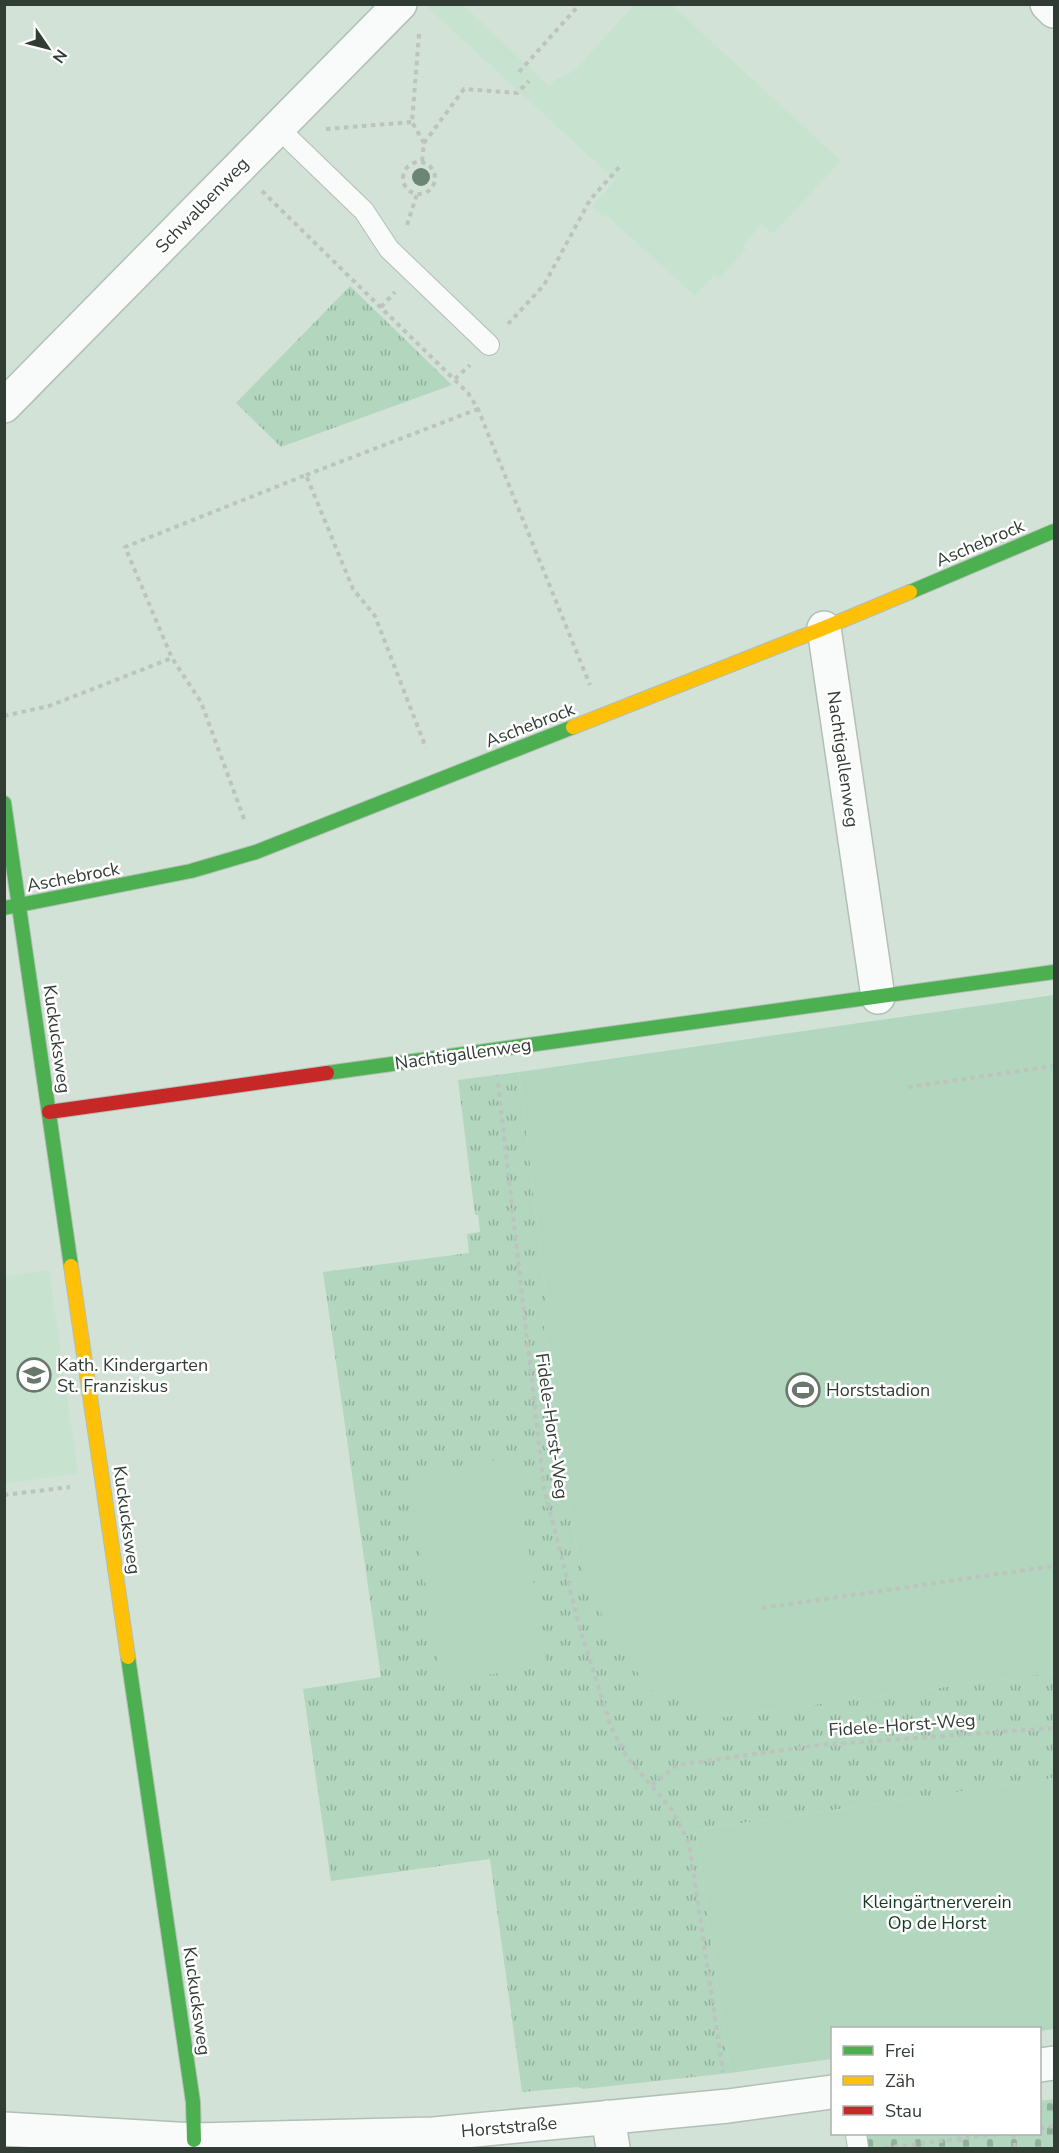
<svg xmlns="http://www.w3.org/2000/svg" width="1059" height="2153" font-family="'Nunito Sans',sans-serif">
	<defs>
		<pattern id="grass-tufts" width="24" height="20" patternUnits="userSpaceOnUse" patternTransform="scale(1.5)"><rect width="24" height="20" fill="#b2d6be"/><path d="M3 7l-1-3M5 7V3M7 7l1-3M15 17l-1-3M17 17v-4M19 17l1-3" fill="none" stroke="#91af9b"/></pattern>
		<pattern id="cemetery-stones" width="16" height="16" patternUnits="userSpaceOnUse" patternTransform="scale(1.5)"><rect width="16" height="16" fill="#b2d6be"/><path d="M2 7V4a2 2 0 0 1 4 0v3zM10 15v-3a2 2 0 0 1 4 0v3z" fill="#91af9b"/></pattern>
	</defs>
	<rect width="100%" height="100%" fill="#d2e2d7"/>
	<path fill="#c7e3cf" d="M425,5H463L549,86L556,79L573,72L634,5H672L841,161L773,234L762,224L743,245L746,249L719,279L714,275L695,296L606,215L604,217L592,206L615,180Z
		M49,1270L78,1473L5,1484V1276Z"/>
	<path fill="url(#grass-tufts)" d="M350,286L452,385L281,447L236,403Z
		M519,1072L547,1305L542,1309L562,1471L580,1563L723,1717L1054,1672V1778L695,1830L730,2073L583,2089L578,2087L522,2092L490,1859L331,1881L303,1689L381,1677L323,1272L469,1253L467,1234L480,1232L478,1215H475L458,1080Z"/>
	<path fill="url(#cemetery-stones)" d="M1054,2099V2148H868L866,2134H1040V2101Z"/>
	<path fill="#b2d6be" d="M1054,995V1672L723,1717L649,1689L607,1627L580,1563L562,1471L542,1309L547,1305L519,1072Z
		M515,1457L546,1666L441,1682L408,1474Z
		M1054,1778V2029L1040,2031V2028H832V2059L730,2073L695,1830Z"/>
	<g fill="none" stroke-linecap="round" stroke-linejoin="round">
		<g stroke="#b2bfb6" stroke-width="22">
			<path id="lane" d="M278,128L364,211L389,249L489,345
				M856,2134L858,2148"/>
		</g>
		<g stroke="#b2bfb6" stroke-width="36">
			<path id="street" d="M1047,4L1054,11
				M4,406L400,4
				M824,628L878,997
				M1040,2065L1054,2063
				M608,2117L613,2148
				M4,2129L194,2140L434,2134L728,2106L832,2092"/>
		</g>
		<g stroke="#b2bfb6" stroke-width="16">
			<path id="fast" d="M910,592L1054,531
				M4,803L71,1266
				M4,908L191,871L256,852L573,727
				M327,1073L1054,972
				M128,1657L193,2102L194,2140"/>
		</g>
		<g stroke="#b2bfb6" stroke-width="16">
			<path id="slow" d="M573,727L824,628L910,592
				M71,1266L128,1657"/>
		</g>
		<g stroke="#b2bfb6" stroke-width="16">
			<path id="jam" d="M49,1112L327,1073"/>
		</g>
		<path stroke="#bdc3bf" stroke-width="4" stroke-dasharray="4.5 4.5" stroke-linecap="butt" d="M419,34L412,122L424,143L422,162
			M519,72L580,4
			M326,129L412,122
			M424,143L464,89L517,93L529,81
			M403 178a16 16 0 1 1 32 0a16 16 0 1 1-32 0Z
			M262,191L468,393L478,409L590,685
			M407,225L417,194
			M381,307L395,292
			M508,324L544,285L590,200L621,165
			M455,379L470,365
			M306,475L478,409
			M4,716L49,706L172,658
			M244,819L201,702L172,658L125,547L306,475L353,589L375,616L426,748
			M498,1083L544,1488L579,1625L611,1727L627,1757L672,1810L689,1843L723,2072
			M908,1087L1054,1066
			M4,1495L70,1487
			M762,1608L1054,1566
			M652,1785L677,1765L819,1745L1054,1728
			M1040,2128L1054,2126
			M1013,2134L1015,2148
			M960,2138L962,2148
			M885,2148L998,2134"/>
		<use href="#lane" stroke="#f8fbf9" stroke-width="20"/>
		<use href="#street" stroke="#f8fbf9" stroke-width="33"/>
		<use href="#fast" stroke="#4caf50" stroke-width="14"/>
		<use href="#slow" stroke="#ffc107" stroke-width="14"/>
		<use href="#jam" stroke="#c62828" stroke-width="14"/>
	</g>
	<circle fill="#6b8675" cx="421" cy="177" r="9"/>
	<defs>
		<g id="school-ring" transform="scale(1.725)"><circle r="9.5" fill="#fff" stroke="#69776d" stroke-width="1.5"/><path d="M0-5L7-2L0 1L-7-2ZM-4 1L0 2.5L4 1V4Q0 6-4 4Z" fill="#69776d"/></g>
		<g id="stadium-ring" transform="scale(1.725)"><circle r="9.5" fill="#fff" stroke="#69776d" stroke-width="1.5"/><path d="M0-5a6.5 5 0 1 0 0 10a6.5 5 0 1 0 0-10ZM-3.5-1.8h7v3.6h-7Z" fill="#69776d"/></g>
	</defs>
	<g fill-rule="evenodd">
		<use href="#school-ring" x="34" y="1375"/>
		<use href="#stadium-ring" x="803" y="1390"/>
	</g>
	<g text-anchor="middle" stroke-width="5" stroke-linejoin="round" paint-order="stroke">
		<g font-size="18" fill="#313d34" stroke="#fff">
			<text transform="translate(202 205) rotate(-46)" y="6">Schwalbenweg</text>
			<text transform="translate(980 543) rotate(-23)" y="6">Aschebrock</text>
			<text transform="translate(530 725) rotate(-21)" y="6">Aschebrock</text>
			<text transform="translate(843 759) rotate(82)" y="6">Nachtigallenweg</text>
			<text transform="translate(73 877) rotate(-11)" y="6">Aschebrock</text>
			<text transform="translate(57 1039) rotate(82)" y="6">Kuckucksweg</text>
			<text transform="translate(463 1054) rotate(-8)" y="6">Nachtigallenweg</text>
			<text transform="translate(552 1426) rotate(82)" y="6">Fidele-Horst-Weg</text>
			<text transform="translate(127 1520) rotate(82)" y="6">Kuckucksweg</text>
			<text transform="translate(902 1725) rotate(-4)" y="6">Fidele-Horst-Weg</text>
			<text transform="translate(197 2001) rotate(82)" y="6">Kuckucksweg</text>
			<text transform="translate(509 2127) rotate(-5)" y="6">Horststraße</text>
		</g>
		<g font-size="18" fill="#313d34" stroke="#fff" text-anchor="start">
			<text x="57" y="1371">Kath. Kindergarten<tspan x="57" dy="21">St. Franziskus</tspan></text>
			<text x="826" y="1396">Horststadion</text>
		</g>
		<g font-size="18" fill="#163b25" stroke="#fff">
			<text x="937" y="1908">Kleingärtnerverein<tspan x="937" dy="21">Op de Horst</tspan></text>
		</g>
	</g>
	<rect width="1059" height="2153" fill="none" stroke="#313d34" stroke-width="12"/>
	<rect x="831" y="2027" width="210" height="108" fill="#ffffff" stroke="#adb1ae" stroke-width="1.5"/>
	<rect x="843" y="2046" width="30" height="9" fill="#4caf50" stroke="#adb1ae" stroke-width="1.5"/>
	<text x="885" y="2057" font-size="18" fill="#313d34">Frei</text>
	<rect x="843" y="2076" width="30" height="9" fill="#ffc107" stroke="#adb1ae" stroke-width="1.5"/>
	<text x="885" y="2087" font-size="18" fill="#313d34">Zäh</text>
	<rect x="843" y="2106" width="30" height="9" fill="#c62828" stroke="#adb1ae" stroke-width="1.5"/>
	<text x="885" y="2117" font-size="18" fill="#313d34">Stau</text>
	<g transform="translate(48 48) rotate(125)" stroke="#ffffff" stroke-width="4.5" paint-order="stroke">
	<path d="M0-4.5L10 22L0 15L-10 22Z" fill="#313d34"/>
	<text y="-9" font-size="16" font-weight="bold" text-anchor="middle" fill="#313d34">N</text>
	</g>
</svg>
